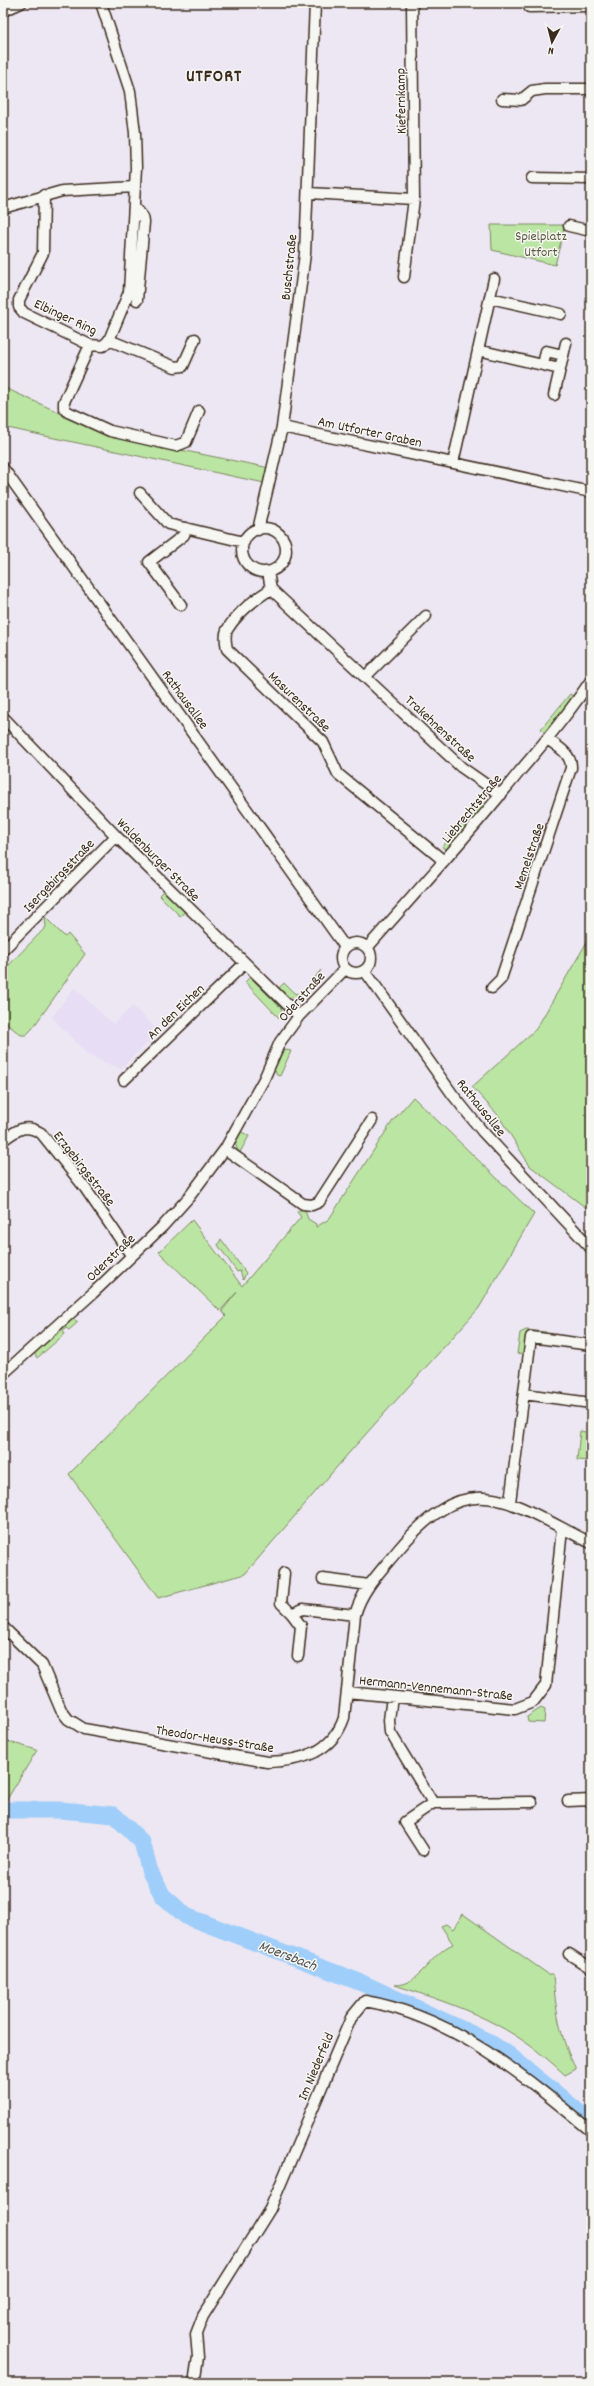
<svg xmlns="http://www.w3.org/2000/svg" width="594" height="2386" font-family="Dekko,sans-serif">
	<rect width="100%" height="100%" fill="#ede7f3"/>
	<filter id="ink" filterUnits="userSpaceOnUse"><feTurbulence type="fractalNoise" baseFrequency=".025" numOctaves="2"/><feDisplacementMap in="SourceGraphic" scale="8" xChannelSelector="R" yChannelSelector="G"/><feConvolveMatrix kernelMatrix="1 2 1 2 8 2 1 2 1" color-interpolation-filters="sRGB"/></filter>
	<g filter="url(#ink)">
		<path fill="#e7ddf4" d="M74,988L113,1024L133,1006L159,1032L120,1069L88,1055L52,1017Z"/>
		<path fill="#bbe5a2" stroke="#7b8860" d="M491,225H565L555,265L492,250Z
			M3,387L111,436L265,467L272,474L269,484L3,427Z
			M570,694L575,697L545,733L541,729Z
			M480,804L484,807L447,850L442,847Z
			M162,892H166L184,910V913L180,916L159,895Z
			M45,917L65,937L68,934L85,954L32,1029L26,1035H21L3,1021V971L46,927Z
			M591,935V1206L589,1210L530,1166L498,1115L472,1087L536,1029Z
			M321,970L301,995L289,998L279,988L284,983L294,993L301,995Z
			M250,977L282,1009L279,1018L245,982Z
			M286,1050L291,1051L280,1076L277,1075L274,1069L282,1053Z
			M413,1097L534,1214L479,1308L348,1454L245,1574L158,1598L69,1474L226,1316L222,1311L237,1292L220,1311L159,1252L192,1220L242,1286L301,1217L297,1212L304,1208L308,1219L316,1224V1227L329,1219L392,1122Z
			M240,1131L249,1136L239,1154L235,1143Z
			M221,1239L246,1273L243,1280L240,1271L237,1272L218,1245Z
			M72,1318L78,1322L69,1330L66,1328L63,1330L65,1334L37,1358L34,1352Z
			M526,1330L546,1332L526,1352L517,1354L520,1333Z
			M580,1431L591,1433V1461L577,1460Z
			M541,1708L545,1710L544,1723L528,1722L527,1717Z
			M3,1740L37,1750L6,1801H3Z
			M463,1914L548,1974H553C555,2006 560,2040 576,2069L565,2075C511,2023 464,2008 395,1985C420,1985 431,1953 453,1944L441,1926L446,1924L453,1929Z"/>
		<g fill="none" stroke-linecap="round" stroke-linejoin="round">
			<path stroke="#9fcefa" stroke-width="17" d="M3,1810H61L114,1815L142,1842L150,1872L163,1896L186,1916L362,1983L487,2041L509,2055L591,2122"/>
			<g stroke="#3b2a1e" stroke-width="13">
				<path id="minor" d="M412,3L414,199
					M529,7L591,6
					M3,11L21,3
					M502,99L521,100L532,91L545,89H591
					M532,178L591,179
					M309,193L414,199L404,277
					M44,195L43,253L19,300V307L24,313L90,345L103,346L109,340L129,292L136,168L135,133L130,91L101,3
					M134,206L143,217L144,222L137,300
					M3,208L62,191L135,187
					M569,226L591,231
					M490,298L561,314
					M109,340L175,367L183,366L195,339
					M90,345L64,402V408L68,412L110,431L176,446L186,442L199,411
					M478,350L560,369
					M543,365L546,351L563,355
					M554,395L566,343
					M282,427L591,492
					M453,463L494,279
					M3,468L345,947
					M140,493L168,524L244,542
					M242 550a22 22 0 1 1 44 0a22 22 0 1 1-44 0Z
					M258,530L282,427L305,254L315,3
					M268,572L271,589L461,767L501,795
					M271,589C255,599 237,613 227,630C224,636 226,643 227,649L323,742L338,774L444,861
					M181,605L149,562L184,535L186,528
					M366,676L426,616
					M3,719H5L116,836L299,1016
					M341 958a15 15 0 1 1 30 0a15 15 0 1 1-30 0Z
					M367,948C419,889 471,832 520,771C545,742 570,712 591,680
					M3,950L116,836
					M365,971L453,1095L482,1131L591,1248
					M492,988L501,979L571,768C572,754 557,746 547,739
					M124,1080L245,963
					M3,1140C17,1130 25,1123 41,1133L85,1188L131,1255
					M225,1149L303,1204L312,1205L319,1202L372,1120
					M3,1374L93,1293L163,1226L189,1197L225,1149L264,1079L280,1042L299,1016L345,969
					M524,1394L591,1403
					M510,1502L531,1337L591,1345
					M284,1573L281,1603L292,1614L303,1609L355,1615
					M323,1579L369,1585
					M292,1614L301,1626L298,1656
					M3,1627L42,1665L61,1710L68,1719L84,1729L267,1762C301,1761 332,1753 344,1718L355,1615C362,1589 381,1571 398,1550C470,1464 507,1501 591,1543
					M347,1692L515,1709L533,1702L546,1685L562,1529
					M392,1697L389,1720L390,1732L433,1803L532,1802
					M568,1801L591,1800
					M423,1850L405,1822L433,1803
					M569,1954L591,1968
					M194,2383L198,2357L196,2334L203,2316L270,2209L351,2018L365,2001C452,2016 525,2076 591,2131"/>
			</g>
			<use href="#minor" stroke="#f6f6f2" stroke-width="10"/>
		</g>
	</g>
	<g text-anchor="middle" stroke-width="3" stroke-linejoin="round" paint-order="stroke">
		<g font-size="14" fill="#3b2a1e" stroke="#f6f6f2">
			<text transform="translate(400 101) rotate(-91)" y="5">Kiefernkamp</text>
			<text transform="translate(288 267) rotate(-84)" y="5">Buschstraße</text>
			<text transform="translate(66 316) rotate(25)" y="5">Elbinger Ring</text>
			<text transform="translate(370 431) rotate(12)" y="5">Am Utforter Graben</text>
			<text transform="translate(186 699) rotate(54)" y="5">Rathausallee</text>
			<text transform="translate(300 701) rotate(44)" y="5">Masurenstraße</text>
			<text transform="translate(441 728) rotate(43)" y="5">Trakehnenstraße</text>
			<text transform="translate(471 808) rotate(-50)" y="5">Liebrechtstraße</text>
			<text transform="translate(528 856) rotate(-71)" y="5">Memelstraße</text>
			<text transform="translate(159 859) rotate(45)" y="5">Waldenburger Straße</text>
			<text transform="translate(58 875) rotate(-46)" y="5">Isergebirgsstraße</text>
			<text transform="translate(301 996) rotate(-48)" y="5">Oderstraße</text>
			<text transform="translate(175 1011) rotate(-44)" y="5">An den Eichen</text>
			<text transform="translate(482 1107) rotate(51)" y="5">Rathausallee</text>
			<text transform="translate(85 1168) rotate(52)" y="5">Erzgebirgsstraße</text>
			<text transform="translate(110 1257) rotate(-44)" y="5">Oderstraße</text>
			<text transform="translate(436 1687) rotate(6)" y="5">Hermann-Vennemann-Straße</text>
			<text transform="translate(215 1738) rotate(9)" y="5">Theodor-Heuss-Straße</text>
			<text transform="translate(315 2066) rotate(-67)" y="5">Im Niederfeld</text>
		</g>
		<g font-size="14" fill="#5b593f" stroke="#f6f6f2">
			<text x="541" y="240">Spielplatz<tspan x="541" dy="16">Utfort</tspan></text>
		</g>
		<g font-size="15" font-style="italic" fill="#545355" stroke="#f6f6f2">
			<text transform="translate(288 1955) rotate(21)" y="5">Moersbach</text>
		</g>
		<g font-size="18" font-weight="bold" letter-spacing="1" fill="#3b2a1e" stroke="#f6f6f2">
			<text x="214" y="81">UTFORT</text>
		</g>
	</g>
	<rect width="594" height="2386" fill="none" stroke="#f6f6f2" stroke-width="16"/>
	<rect x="8" y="8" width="578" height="2370" fill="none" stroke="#3b2a1e" stroke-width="1.5" filter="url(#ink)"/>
	<g transform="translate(552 42) rotate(187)" stroke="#f6f6f2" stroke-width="3" paint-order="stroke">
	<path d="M0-3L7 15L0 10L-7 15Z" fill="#3b2a1e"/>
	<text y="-6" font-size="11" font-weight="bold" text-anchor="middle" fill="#3b2a1e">N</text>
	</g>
</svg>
